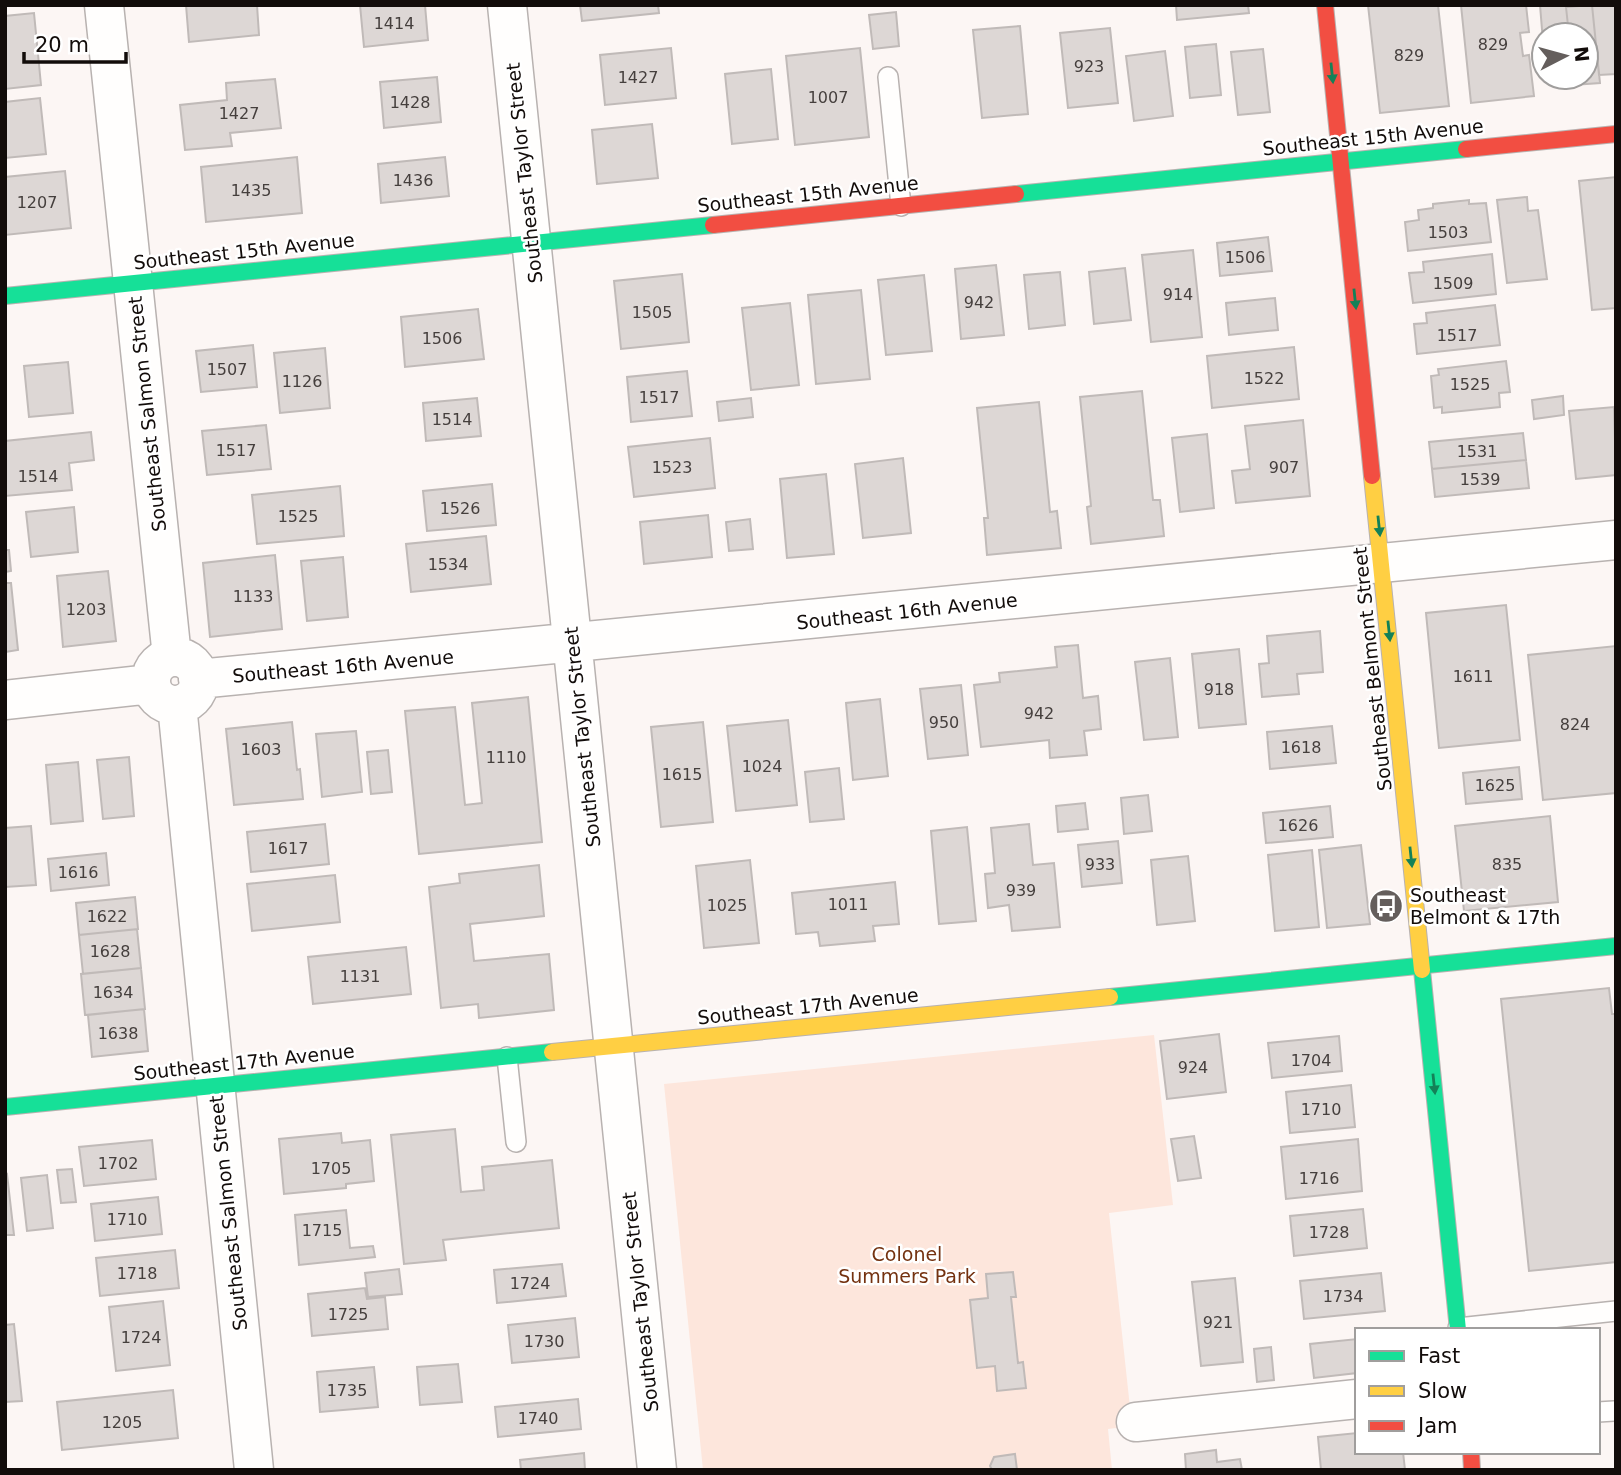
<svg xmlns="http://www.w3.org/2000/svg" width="1621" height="1475" font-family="'DejaVu Sans',sans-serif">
	<rect width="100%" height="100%" fill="#fcf6f4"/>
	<path fill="#fde6dc" d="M1154,1035L1173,1205L1109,1213L1132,1426L1108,1429L1112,1470H703L664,1084Z"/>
	<path fill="#ddd7d5" stroke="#c0bab8" stroke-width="2" d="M186,5H257L259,35L189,42Z
		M360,5H425L428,40L364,47Z
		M580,5H658L659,13L582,21Z
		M1176,5H1248L1249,13L1177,20Z
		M1368,5H1438L1449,106L1380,113Z
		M1461,5H1526L1529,32L1520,33L1523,56L1529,55L1534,96L1471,103Z
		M1540,5H1566V7L1569,35H1544V54Z
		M1592,5L1600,83L1573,85L1572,77H1586V35H1569L1566,7Z
		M1592,5H1616V74L1599,75Z
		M896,12L899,46L873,49L869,15Z
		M34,13L41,85L5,89V16Z
		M1020,26L1028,114L982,118L973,30Z
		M1110,28L1118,103L1068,108L1060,33Z
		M1216,44L1221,95L1190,98L1185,47Z
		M671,48L676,98L605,105L600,55Z
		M860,48L869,137L795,145L786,56Z
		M1263,49L1270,112L1238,115L1231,52Z
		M1165,51L1173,116L1134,121L1126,56Z
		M771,69L778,139L732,144L725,74Z
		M437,77L441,122L384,128L380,82Z
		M275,79L281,128L230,133L232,146L185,150L180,105L227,100L226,83Z
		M40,98L46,154L5,158V102Z
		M652,124L658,178L597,184L592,130Z
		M297,157L302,213L206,222L201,167Z
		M445,157L449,196L381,203L378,164Z
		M65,171L71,228L5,235V177Z
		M1616,177V308L1592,310L1579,181Z
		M1527,197L1528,211L1538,210L1547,279L1507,283L1497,200Z
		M1469,200V204L1486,203L1491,242L1408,251L1405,222L1419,220L1418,210L1433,208V204Z
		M1268,237L1272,271L1220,276L1217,243Z
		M1193,250L1202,337L1151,342L1142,255Z
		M1492,254L1496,294L1413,303L1409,273L1424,272L1423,262Z
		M996,265L1004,335L961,339L955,269Z
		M1125,268L1131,320L1094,324L1089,272Z
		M1060,272L1065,325L1029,329L1024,275Z
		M682,274L689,342L621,349L614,281Z
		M924,275L932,351L886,355L878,280Z
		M861,290L870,379L816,384L808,295Z
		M1275,298L1278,330L1229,335L1226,303Z
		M790,303L799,385L751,390L742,308Z
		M1495,305L1500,345L1417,354L1414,324L1427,323L1426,313Z
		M478,309L484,359L405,367L401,317Z
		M253,345L257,387L201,392L196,351Z
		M1294,347L1299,399L1212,408L1207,356Z
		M325,348L330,408L280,413L274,353Z
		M1506,361L1510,392L1499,393L1500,407L1442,413V407L1434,408L1431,376L1439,375L1438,369Z
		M68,362L73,413L29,417L24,366Z
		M687,371L692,416L631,422L627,377Z
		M1142,391L1153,500H1160L1164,536L1091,544L1087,507L1091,506L1080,397Z
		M1563,396L1564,415L1534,419L1532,400Z
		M477,398L481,436L426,441L423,403Z
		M751,398L753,417L719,421L717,402Z
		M1039,402L1050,512L1057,511L1061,548L987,555L984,518H988L977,408Z
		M1614,407L1616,475L1576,479L1569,411Z
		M1303,420L1310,496L1236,503L1232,471L1250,469L1245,426Z
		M266,425L271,469L207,475L202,431Z
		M91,432L94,460L69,463L72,490L5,496V441Z
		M1523,433L1526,460L1432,469L1429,442Z
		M1207,434L1214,508L1180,512L1172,438Z
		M710,438L715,488L634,497L628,447Z
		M903,458L911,533L863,538L855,464Z
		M1526,460L1529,488L1435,497L1432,469Z
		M826,474L834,554L787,558L780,479Z
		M492,484L496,525L427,531L423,491Z
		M340,486L344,536L257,544L252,495Z
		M74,507L78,552L31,557L26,512Z
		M708,515L712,557L644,564L640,522Z
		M750,519L753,549L729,551L726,522Z
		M486,536L491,584L411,592L406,544Z
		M5,550H9L11,571L5,572Z
		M275,555L282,629L210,637L203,563Z
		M343,557L348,617L307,621L301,561Z
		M108,571L116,641L63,647L57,576Z
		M5,583H11L18,650L5,652Z
		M1506,605L1520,740L1439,748L1426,613Z
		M1320,631L1323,672L1297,674L1299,694L1262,697L1259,664L1269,663L1267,636Z
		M1078,645L1083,698L1098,696L1101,729L1084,731L1087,755L1050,758L1049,740L981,747L974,685L1000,682L999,673L1057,667L1055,647Z
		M1616,646V793L1543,800L1528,655Z
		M1239,649L1246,724L1199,728L1192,654Z
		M1170,658L1178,737L1144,740L1135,662Z
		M961,685L968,755L928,759L920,689Z
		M528,697L542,842L419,854L405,711L455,707L465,805L482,803L472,703Z
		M880,699L888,776L853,780L846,703Z
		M788,720L797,805L736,811L727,726Z
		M292,722L297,770L300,769L303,799L234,805L226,729Z
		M703,722L713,822L661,827L651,727Z
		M1332,726L1336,763L1270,769L1267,732Z
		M356,731L362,792L322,797L316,734Z
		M388,750L392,792L371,794L367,752Z
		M129,757L134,816L103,819L97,760Z
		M78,762L83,821L51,824L46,765Z
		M1519,767L1522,799L1466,804L1463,773Z
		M839,768L844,819L810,822L805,772Z
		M1148,795L1152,831L1124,834L1121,798Z
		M1085,803L1088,829L1058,832L1056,806Z
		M1330,806L1333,837L1266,843L1263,813Z
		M1550,816L1558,902L1464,911L1455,826Z
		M325,824L329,864L251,872L247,832Z
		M1029,824L1033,865L1054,863L1060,927L1012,931L1009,905L988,908L985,874L995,873L991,828Z
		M31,826L36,885L5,887V828Z
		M967,827L976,921L939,924L931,831Z
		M1118,841L1122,883L1082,887L1078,845Z
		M1361,845L1370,924L1327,928L1319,850Z
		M1312,850L1319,927L1275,931L1268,855Z
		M106,853L109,885L51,891L48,859Z
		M1188,856L1195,921L1157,925L1151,860Z
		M750,860L759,943L704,948L696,866Z
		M539,865L544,916L470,924L474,961L549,954L554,1010L479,1018L478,1004L441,1008L429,887L460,883L459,874Z
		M335,875L340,922L252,931L247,884Z
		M895,882L899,924L873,926L875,941L820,946L818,932L796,934L792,893Z
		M135,897L138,929L79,935L76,903Z
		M137,929L141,968L83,974L79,935Z
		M406,947L411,994L313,1004L308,957Z
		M141,968L145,1009L85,1015L81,974Z
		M1609,988L1612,1014H1616V1262L1529,1271L1501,999Z
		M144,1009L148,1051L92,1057L88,1015Z
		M1219,1034L1226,1092L1167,1099L1160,1041Z
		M1339,1036L1342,1071L1272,1078L1268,1043Z
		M1351,1085L1355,1127L1290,1133L1286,1092Z
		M455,1129L461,1192L484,1190L482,1167L552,1160L559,1228L443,1240L446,1260L404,1264L391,1135Z
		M341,1133L342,1143L370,1140L374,1181L346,1184V1188L284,1194L279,1139Z
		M1194,1136L1201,1178L1178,1181L1171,1139Z
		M1358,1139L1362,1191L1286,1199L1281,1147Z
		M152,1140L156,1179L84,1186L79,1147Z
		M72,1169L76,1202L61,1203L57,1170Z
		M7,1174L14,1235H5V1175Z
		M47,1175L53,1228L27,1231L21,1178Z
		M158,1197L162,1234L95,1241L91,1204Z
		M1363,1209L1367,1248L1294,1256L1290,1216Z
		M346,1210L350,1248L373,1246L375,1257L299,1265L295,1215Z
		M175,1250L179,1288L100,1296L96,1258Z
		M562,1264L566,1296L497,1303L494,1270Z
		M399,1269L402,1294L368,1297L365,1273Z
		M1013,1272L1016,1297H1011L1018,1363L1023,1362L1026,1388L997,1391L995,1366L977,1368L970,1300L988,1298L986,1274Z
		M1381,1273L1385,1311L1304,1319L1300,1281Z
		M1235,1278L1243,1362L1201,1366L1192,1282Z
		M365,1288L367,1299L385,1297L388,1329L312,1336L308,1294Z
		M163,1301L170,1365L116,1371L109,1307Z
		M575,1318L579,1357L512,1363L508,1325Z
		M14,1324L22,1401L5,1402V1325Z
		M1357,1339V1373L1314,1378L1310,1344Z
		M1271,1347L1274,1380L1257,1382L1254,1349Z
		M458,1364L462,1402L420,1405L417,1367Z
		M374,1367L378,1407L320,1412L317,1372Z
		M173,1390L178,1438L62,1450L57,1402Z
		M578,1399L581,1429L498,1437L495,1407Z
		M1357,1433V1452H1403L1405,1470H1321L1318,1437Z
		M1216,1450L1217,1462L1240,1459L1242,1470H1186L1185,1454Z
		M584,1453L585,1470H521L520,1460Z
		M1015,1454L1017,1470H992L990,1466L994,1457Z"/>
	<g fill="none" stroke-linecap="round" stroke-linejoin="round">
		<g stroke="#b8b2b0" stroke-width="22">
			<path id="lane" d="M888,77L901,206
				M507,1057L516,1142
				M1458,1328L1616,1311
				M1598,1412L1614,1411"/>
		</g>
		<g stroke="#b8b2b0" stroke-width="41">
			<path id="street" d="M104,5L172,657
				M507,5L657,1470
				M151 681a24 24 0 1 1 48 0a24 24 0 1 1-48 0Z
				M198,679L1616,540
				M5,700L151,684
				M177,705L254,1470
				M1136,1422L1357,1399"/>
		</g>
		<g stroke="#b8b2b0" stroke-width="18">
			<path id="fast" d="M1016,194L1466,149
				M5,296L713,225
				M1422,970L1458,1330
				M1110,997L1616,946
				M5,1107L552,1052"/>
		</g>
		<g stroke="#b8b2b0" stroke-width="18">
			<path id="slow" d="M1372,476L1422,970
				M552,1052L1110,997"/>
		</g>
		<g stroke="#b8b2b0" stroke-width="18">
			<path id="jam" d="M1325,5L1372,476
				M1466,149L1616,134
				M713,225L1016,194
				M1471,1452L1472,1470"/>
		</g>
		<use href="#lane" stroke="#fffefd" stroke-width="19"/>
		<use href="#street" stroke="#fffefd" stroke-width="38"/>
		<use href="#fast" stroke="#16e098" stroke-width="16"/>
		<use href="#slow" stroke="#ffcf43" stroke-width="16"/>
		<use href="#jam" stroke="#f24e42" stroke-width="16"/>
	</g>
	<defs><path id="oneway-solid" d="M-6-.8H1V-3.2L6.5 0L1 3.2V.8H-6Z" transform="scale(1.75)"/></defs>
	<g fill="#148158">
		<use href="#oneway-solid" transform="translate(1332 73) rotate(84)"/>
		<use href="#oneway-solid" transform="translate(1355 299) rotate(84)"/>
		<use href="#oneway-solid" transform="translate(1379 526) rotate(84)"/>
		<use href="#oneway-solid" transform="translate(1389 631) rotate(84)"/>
		<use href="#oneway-solid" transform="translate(1411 857) rotate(84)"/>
		<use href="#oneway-solid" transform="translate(1434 1084) rotate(84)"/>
	</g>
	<defs>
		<g id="bus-disc" transform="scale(1.75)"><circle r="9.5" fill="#645e5c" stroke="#fff"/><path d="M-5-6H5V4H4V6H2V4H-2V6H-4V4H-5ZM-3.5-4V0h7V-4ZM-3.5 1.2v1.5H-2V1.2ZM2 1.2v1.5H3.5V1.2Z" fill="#fff"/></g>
	</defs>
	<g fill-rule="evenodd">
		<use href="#bus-disc" x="1386" y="906"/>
	</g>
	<g text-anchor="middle" stroke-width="5" stroke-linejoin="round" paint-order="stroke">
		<g font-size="16" fill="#453f3d">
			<text x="394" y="29">1414</text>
			<text x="1493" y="50">829</text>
			<text x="1409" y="61">829</text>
			<text x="1089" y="72">923</text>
			<text x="638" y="83">1427</text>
			<text x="828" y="103">1007</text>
			<text x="410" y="108">1428</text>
			<text x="239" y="119">1427</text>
			<text x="413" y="186">1436</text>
			<text x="251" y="196">1435</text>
			<text x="37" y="208">1207</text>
			<text x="1448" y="238">1503</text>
			<text x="1245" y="263">1506</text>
			<text x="1453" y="289">1509</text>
			<text x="1178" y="300">914</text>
			<text x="979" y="308">942</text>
			<text x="652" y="318">1505</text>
			<text x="1457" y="341">1517</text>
			<text x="442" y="344">1506</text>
			<text x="227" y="375">1507</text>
			<text x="1264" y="384">1522</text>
			<text x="302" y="387">1126</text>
			<text x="1470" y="390">1525</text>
			<text x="659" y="403">1517</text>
			<text x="452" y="425">1514</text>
			<text x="236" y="456">1517</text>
			<text x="1477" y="457">1531</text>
			<text x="672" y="473">1523</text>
			<text x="1284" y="473">907</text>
			<text x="38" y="482">1514</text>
			<text x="1480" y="485">1539</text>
			<text x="460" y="514">1526</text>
			<text x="298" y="522">1525</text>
			<text x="448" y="570">1534</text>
			<text x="253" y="602">1133</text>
			<text x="86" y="615">1203</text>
			<text x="1473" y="682">1611</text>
			<text x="1219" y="695">918</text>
			<text x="1039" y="719">942</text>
			<text x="944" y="728">950</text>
			<text x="1575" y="730">824</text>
			<text x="1301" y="753">1618</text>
			<text x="261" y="755">1603</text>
			<text x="506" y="763">1110</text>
			<text x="762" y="772">1024</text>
			<text x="682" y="780">1615</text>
			<text x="1495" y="791">1625</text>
			<text x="1298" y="831">1626</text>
			<text x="288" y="854">1617</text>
			<text x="1100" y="870">933</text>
			<text x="1507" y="870">835</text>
			<text x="78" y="878">1616</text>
			<text x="1021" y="896">939</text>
			<text x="848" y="910">1011</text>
			<text x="727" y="911">1025</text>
			<text x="107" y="922">1622</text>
			<text x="110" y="957">1628</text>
			<text x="360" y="982">1131</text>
			<text x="113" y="998">1634</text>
			<text x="118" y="1039">1638</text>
			<text x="1311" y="1066">1704</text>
			<text x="1193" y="1073">924</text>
			<text x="1321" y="1115">1710</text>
			<text x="118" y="1169">1702</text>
			<text x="331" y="1174">1705</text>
			<text x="1319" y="1184">1716</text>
			<text x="127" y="1225">1710</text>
			<text x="322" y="1236">1715</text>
			<text x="1329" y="1238">1728</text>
			<text x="137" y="1279">1718</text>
			<text x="530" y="1289">1724</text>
			<text x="1343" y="1302">1734</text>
			<text x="348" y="1320">1725</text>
			<text x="1218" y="1328">921</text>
			<text x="141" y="1343">1724</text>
			<text x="544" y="1347">1730</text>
			<text x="347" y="1396">1735</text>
			<text x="538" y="1424">1740</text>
			<text x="122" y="1428">1205</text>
		</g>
		<g font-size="19" fill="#120c0a" stroke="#fff">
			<text transform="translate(1373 137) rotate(-6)" y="7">Southeast 15th Avenue</text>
			<text transform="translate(524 173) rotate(-96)" y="7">Southeast Taylor Street</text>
			<text transform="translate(808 194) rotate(-6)" y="7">Southeast 15th Avenue</text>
			<text transform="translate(244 251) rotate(-6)" y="7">Southeast 15th Avenue</text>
			<text transform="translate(147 414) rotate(-96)" y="7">Southeast Salmon Street</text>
			<text transform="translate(907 611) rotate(-6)" y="7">Southeast 16th Avenue</text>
			<text transform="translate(343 666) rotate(-5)" y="7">Southeast 16th Avenue</text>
			<text transform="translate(1372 669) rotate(-96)" y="7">Southeast Belmont Street</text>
			<text transform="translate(582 737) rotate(-96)" y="7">Southeast Taylor Street</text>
			<text transform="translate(808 1006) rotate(-6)" y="7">Southeast 17th Avenue</text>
			<text transform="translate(244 1062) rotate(-6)" y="7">Southeast 17th Avenue</text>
			<text transform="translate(228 1213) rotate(-96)" y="7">Southeast Salmon Street</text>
			<text transform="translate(640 1302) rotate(-96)" y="7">Southeast Taylor Street</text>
		</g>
		<g font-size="19" fill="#120c0a" stroke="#fff" text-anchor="start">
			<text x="1410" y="902">Southeast<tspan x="1410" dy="22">Belmont &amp; 17th</tspan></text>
		</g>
		<g font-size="19" fill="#743210" stroke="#fff">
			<text x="907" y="1261">Colonel<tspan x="907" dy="22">Summers Park</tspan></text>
		</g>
	</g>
	<rect width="1621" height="1475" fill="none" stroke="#120c0a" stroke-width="14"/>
	<rect x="1355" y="1328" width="245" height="126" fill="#ffffff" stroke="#a09e9d" stroke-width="2"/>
	<rect x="1369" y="1351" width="35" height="10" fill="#16e098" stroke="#a09e9d" stroke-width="2"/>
	<text x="1418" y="1363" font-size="21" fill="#120c0a">Fast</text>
	<rect x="1369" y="1386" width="35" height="10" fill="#ffcf43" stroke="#a09e9d" stroke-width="2"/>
	<text x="1418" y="1398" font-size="21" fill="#120c0a">Slow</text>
	<rect x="1369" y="1421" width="35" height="10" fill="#f24e42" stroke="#a09e9d" stroke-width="2"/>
	<text x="1418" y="1433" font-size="21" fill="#120c0a">Jam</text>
	<g transform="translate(1565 56) rotate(84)"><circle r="33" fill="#ffffff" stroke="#a09e9d" stroke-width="2"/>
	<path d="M0-5L12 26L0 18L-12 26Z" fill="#645e5c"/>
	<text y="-10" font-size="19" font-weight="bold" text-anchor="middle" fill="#120c0a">N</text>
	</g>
	<path d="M24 52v10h102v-10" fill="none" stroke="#120c0a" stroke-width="3.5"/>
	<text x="35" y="52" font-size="21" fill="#120c0a" stroke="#ffffff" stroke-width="5" paint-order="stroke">20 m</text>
</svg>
